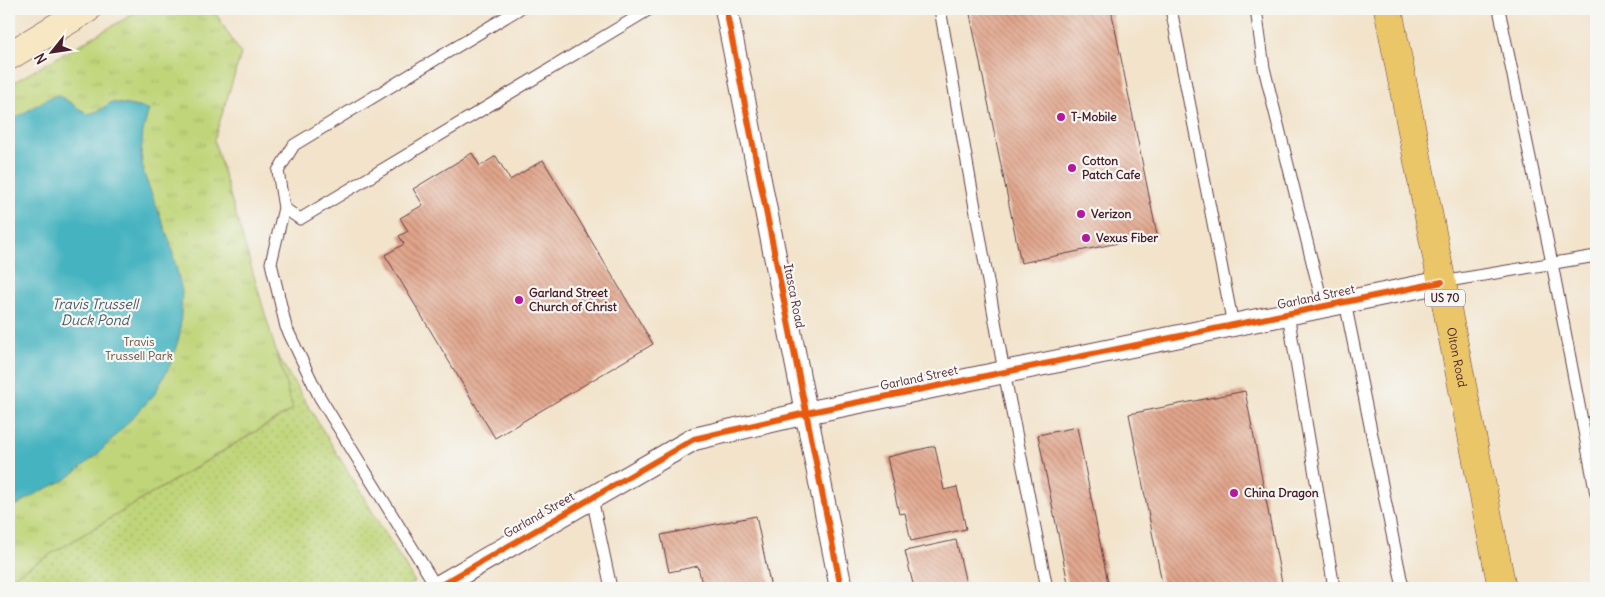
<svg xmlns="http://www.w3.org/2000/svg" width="1605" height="597" font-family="Delius,sans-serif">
	<defs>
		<pattern id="grass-dots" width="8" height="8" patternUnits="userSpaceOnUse" patternTransform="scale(1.25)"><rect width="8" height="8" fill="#c0d579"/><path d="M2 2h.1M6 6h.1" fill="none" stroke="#a6b669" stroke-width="1.8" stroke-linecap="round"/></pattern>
		<pattern id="park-tufts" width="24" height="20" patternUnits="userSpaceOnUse" patternTransform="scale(1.25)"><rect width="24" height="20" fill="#c0d579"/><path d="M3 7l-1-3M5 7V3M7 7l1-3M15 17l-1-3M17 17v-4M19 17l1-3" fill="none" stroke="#a6b669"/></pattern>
		<pattern id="building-back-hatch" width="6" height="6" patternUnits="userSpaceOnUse" patternTransform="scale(1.25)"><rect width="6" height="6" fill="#e1a58b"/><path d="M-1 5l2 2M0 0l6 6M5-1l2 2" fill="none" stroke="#b88672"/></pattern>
	</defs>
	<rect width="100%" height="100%" fill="#f6f6f2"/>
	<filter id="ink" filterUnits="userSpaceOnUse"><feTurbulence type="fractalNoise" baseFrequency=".02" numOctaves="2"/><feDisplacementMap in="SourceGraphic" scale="10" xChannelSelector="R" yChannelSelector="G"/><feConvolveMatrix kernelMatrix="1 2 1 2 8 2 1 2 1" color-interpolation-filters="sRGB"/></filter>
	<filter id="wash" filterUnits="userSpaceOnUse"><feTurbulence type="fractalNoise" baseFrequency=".0096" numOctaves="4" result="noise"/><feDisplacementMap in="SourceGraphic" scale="20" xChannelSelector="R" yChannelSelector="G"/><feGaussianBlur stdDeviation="1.12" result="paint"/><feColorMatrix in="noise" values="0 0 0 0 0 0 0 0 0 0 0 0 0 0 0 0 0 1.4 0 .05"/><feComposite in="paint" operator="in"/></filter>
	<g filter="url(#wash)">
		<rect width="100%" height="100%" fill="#f2e3ca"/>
		<path fill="url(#grass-dots)" stroke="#857a52" d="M276,353L415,582L404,588H9V579L292,410Z"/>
		<path fill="url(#park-tufts)" stroke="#857a52" d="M142,9H213L241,54L214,140L293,409L9,579V85Z"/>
		<path fill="#45b3c0" stroke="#486976" d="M58,95C69,101 77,108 88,114L98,111L112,102L149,109L143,131L141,155L144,174L170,242L182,291L180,334L171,363L154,395L97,455L65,480L37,493L9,510V122L47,99Z"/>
		<g id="blocks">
			<path fill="url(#building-back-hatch)" d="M969,9H1111L1157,235L1021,263Z
				M472,153L480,166L496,156L510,180L543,160L653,344L495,438L385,255L404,244L399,236L408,231L400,218L423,205L413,189Z
				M1245,391L1283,588H1163L1129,414Z
				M1077,427L1109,588H1069L1038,435Z
				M935,446L944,490L957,487L966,529L911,541L905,513L899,514L887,457Z
				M756,516L771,588H713L712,583L702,585L698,566L669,572L661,535Z
				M956,540L967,588H920V586L914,588L905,551Z"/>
		</g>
	</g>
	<g filter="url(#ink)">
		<use href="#blocks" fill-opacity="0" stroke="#633c43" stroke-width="1"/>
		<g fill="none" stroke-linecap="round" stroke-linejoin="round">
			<g stroke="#633c43" stroke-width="13">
				<path id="lane" d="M519,9L294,145L278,171L284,208L300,219L650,9
					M940,9L1004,372L1047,588
					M1171,9L1233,325
					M1256,9L1264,68L1323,306
					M1499,9L1552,263L1596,494
					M284,208L271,263L286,327L319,396L437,588
					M1442,282L1596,256
					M1345,302L1403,588
					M1288,314L1334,588
					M592,498L611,588"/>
			</g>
			<g stroke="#633c43" stroke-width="24">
				<path id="street" d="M726,9L841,588
					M436,588L694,439L806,413L1442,282"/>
			</g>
			<g stroke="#633c43" stroke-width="29">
				<path id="secondary" d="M9,56L87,9"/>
			</g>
			<g stroke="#633c43" stroke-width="29">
				<g id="primary">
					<path id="s1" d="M1388,9L1502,588"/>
				</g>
			</g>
			<use href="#lane" stroke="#fff" stroke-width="11"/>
			<use href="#street" stroke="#fff" stroke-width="22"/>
			<use href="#secondary" stroke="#f7e8c3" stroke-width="28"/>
			<use href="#primary" stroke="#eac669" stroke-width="28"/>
			<g stroke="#f6f6f2" stroke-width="9">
				<path id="cycleway" d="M726,9L841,588
					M436,588L694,439L806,413L1442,282"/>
			</g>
			<use href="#cycleway" stroke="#e8590c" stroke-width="6"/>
		</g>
	</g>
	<g fill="#b5179e" stroke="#f6f6f2" stroke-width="2">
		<circle cx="1061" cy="117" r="5"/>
		<circle cx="1072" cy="168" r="5"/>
		<circle cx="1081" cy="214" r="5"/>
		<circle cx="1086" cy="238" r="5"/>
		<circle cx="519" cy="300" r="5"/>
		<circle cx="1234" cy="493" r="5"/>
	</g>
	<g text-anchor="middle" stroke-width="4.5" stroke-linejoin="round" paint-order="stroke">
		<rect fill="#f6f6f2" stroke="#7e6067" stroke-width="1" x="1425" y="289.5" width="40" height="17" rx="4"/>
		<g font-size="11" font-weight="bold" fill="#4a1f2b">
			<text x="1445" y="302">US 70</text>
		</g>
		<g font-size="12" font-weight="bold" fill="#4a1f2b" stroke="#f6f6f2" text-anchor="start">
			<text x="1071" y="121">T-Mobile</text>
			<text x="1082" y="165">Cotton<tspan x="1082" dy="14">Patch Cafe</tspan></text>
			<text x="1091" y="218">Verizon</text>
			<text x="1096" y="242">Vexus Fiber</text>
			<text x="529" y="297">Garland Street<tspan x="529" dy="14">Church of Christ</tspan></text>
			<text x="1244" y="497">China Dragon</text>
		</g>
		<g font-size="12" fill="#4a1f2b" stroke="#f6f6f2">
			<text transform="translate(794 296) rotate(79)" y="4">Itasca Road</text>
			<text transform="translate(1316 297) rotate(-12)" y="4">Garland Street</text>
			<text dy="4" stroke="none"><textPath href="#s1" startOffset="355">Olton Road</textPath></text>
			<text transform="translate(919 378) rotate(-12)" y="4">Garland Street</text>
			<text transform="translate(539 515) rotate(-30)" y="4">Garland Street</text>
		</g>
		<g font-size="12" fill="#684c3e" stroke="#f6f6f2">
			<text x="139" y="346">Travis<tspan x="139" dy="14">Trussell Park</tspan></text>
		</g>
		<g font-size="14" font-style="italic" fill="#485a67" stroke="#f6f6f2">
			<text x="95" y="309">Travis Trussell<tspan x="95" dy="16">Duck Pond</tspan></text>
		</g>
	</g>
	<rect width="1605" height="597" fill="none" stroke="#f6f6f2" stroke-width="30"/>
	<g transform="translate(52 52) rotate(240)" stroke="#f6f6f2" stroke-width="4" paint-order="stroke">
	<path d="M0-4L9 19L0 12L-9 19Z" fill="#4a1f2b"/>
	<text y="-8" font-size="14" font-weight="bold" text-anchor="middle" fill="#4a1f2b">N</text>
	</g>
</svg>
